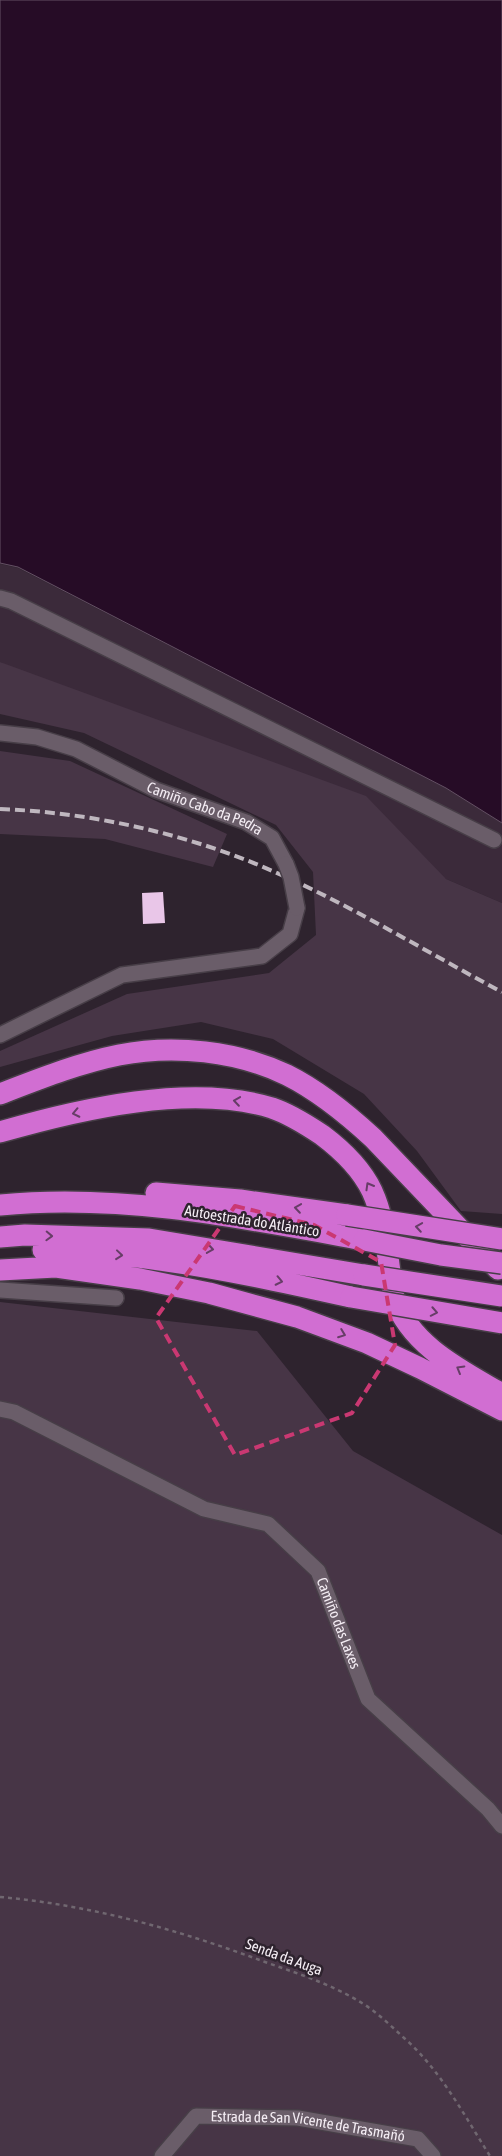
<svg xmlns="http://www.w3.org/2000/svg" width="502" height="2156" font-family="'Asap Condensed',sans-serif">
	<rect width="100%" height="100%" fill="#2e232e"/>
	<path fill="#3b2a3a" d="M0,564L18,568L446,788L502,823V903L446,879L0,662Z"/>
	<path fill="#473546" d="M0,662L366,796L446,879L502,903V1214L461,1211L417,1151L364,1094L273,1039L201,1022L112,1036L0,1067V1051L127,994L269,973L316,935L313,872L276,825L84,733L0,714Z
		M0,751L70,761L227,834L213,867L105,839L0,834Z
		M0,1302L257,1331L353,1451L502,1535V2156H0Z"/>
	<path fill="#260c26" stroke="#645064" d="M0,0H502V823L446,788L18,567L0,563Z"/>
	<path fill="#e9c6e8" d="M163,892L165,923L143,924L142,893Z"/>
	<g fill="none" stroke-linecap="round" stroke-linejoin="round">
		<g stroke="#473e47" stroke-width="18">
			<g id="minor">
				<path d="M0,598L11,601L494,840"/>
				<path id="s1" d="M0,733L37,737L76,749L156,790L246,822L272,838L286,864"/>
				<path d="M0,1035L122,975L262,956L290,934L297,908"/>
				<path d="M0,1290L116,1298"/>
				<path id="s2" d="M0,1409L14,1412L204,1509L268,1524L318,1571L368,1699L488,1809L502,1826"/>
				<path id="s3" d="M162,2156L196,2116L298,2118L418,2139L433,2156"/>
			</g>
		</g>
		<g stroke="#473e47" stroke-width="24">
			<path id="highway" d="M0,1094C39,1079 79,1063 119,1055C174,1044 237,1051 287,1075C319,1091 347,1114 373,1138L498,1269
				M0,1132C80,1109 191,1083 272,1108C290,1114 307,1125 322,1135C342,1150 361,1168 372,1191C384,1217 386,1244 390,1272C392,1280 392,1290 394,1298C411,1346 461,1370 502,1394
				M156,1193L240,1200L347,1215
				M0,1205C121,1193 244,1218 364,1240
				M0,1237L25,1235L149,1239L364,1275
				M43,1250C82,1252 121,1254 160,1260C225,1269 288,1283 351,1297
				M0,1270L56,1267L140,1279L209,1293L297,1317L367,1343L420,1368L502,1410"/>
		</g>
		<path stroke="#706770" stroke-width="2.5" stroke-dasharray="4 4" stroke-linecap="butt" d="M0,1897C91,1905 179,1930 265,1962C299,1974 334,1985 365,2005C379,2014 391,2026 403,2037C440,2069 464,2115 490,2156"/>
		<use href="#minor" stroke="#6a5d69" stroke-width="15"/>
		<use href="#highway" stroke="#d16ed2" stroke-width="21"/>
		<path stroke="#bfb7bf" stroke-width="4" stroke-dasharray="10 5" stroke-linecap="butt" d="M0,809C79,812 159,828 233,855C327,890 413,945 502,992"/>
		<g stroke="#473e47" stroke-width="18" stroke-linecap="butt">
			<path id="minor-bridge" d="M286,864L291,877L297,908"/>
		</g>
		<g stroke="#473e47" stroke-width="24" stroke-linecap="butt">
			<path id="highway-bridge" d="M347,1215L502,1239
				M364,1240L441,1255L502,1263
				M364,1275L502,1296
				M351,1297L502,1323"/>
		</g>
		<use href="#minor-bridge" stroke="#6a5d69" stroke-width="15"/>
		<use href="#highway-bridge" stroke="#d16ed2" stroke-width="21"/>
	</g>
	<defs><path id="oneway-chevron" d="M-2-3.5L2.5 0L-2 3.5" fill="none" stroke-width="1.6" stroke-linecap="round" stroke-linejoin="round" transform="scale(1.25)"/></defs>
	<g stroke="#673d67">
		<use href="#oneway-chevron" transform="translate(237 1101) rotate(-172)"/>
		<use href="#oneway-chevron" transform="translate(76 1113) rotate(168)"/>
		<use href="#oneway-chevron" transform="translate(369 1186) rotate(-120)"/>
		<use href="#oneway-chevron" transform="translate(298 1208) rotate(-172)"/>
		<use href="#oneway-chevron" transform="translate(419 1227) rotate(-171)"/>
		<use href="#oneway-chevron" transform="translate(49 1236) rotate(2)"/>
		<use href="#oneway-chevron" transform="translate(210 1249) rotate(9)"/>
		<use href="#oneway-chevron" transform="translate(119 1255) rotate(6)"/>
		<use href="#oneway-chevron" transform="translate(279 1281) rotate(12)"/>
		<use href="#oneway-chevron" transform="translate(434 1312) rotate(11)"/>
		<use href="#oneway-chevron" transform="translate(342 1334) rotate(21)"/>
		<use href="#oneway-chevron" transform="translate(460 1369) rotate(-150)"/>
	</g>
	<path fill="none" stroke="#ca3872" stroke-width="4" stroke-dasharray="10 6" stroke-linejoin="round" d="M235,1206L314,1225L381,1262L395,1345L352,1413L235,1455L156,1318Z"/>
	<g text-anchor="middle" stroke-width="5" stroke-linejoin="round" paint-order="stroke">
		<g font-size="15" fill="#f4edf4" stroke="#2e232e">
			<text dy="5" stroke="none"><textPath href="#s1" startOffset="220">Camiño Cabo da Pedra</textPath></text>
			<text transform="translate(252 1221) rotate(9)" y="5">Autoestrada do Atlántico</text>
			<text dy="5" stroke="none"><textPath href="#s2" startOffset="418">Camiño das Laxes</textPath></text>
			<text transform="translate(284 1957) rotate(20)" y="5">Senda da Auga</text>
			<text dy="5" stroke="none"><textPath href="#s3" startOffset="165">Estrada de San Vicente de Trasmañó</textPath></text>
		</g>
	</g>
</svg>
